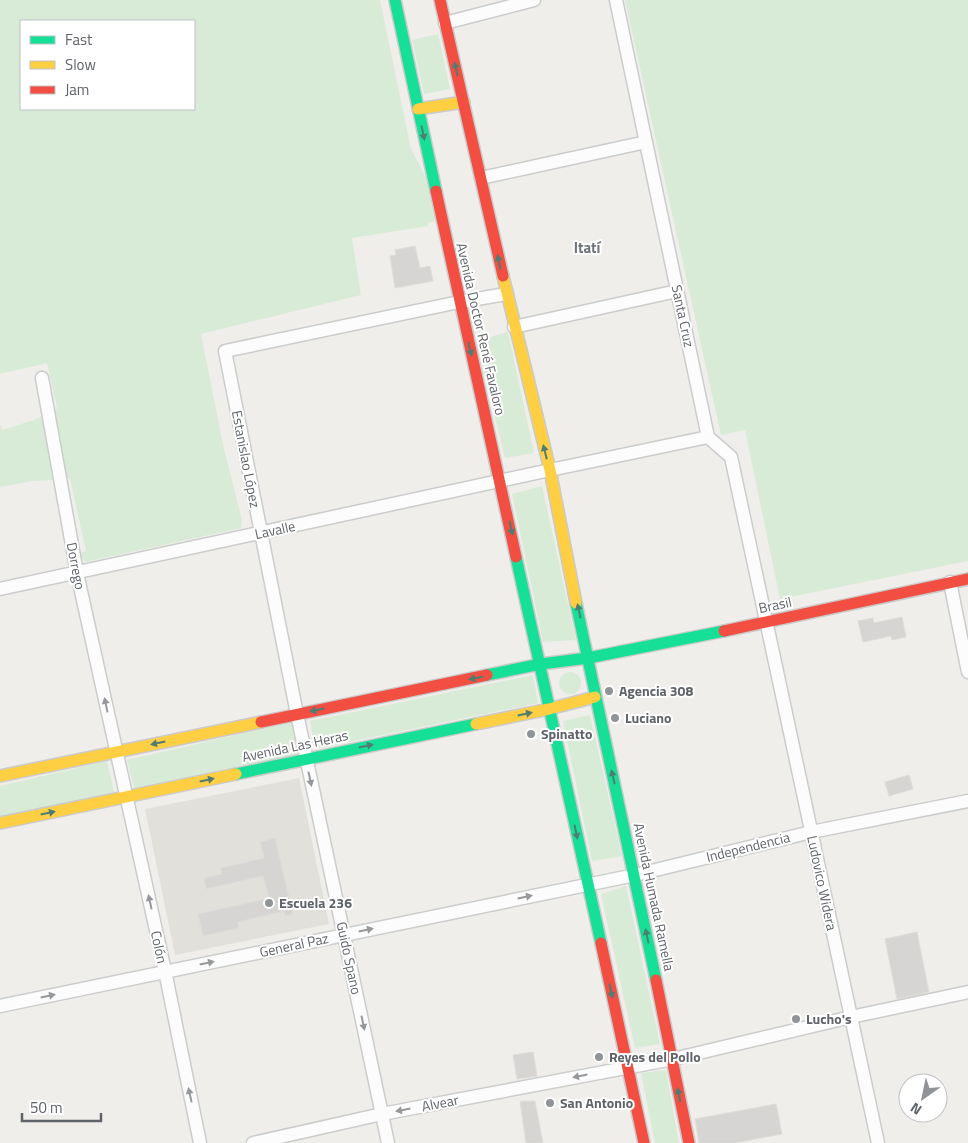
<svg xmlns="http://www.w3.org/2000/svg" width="968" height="1143" font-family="'Titillium Web',sans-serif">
	<rect width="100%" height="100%" fill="#efeeea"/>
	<path fill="#e2e0da" d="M299,778L329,924L175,955L145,809Z"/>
	<path fill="#d8ebd6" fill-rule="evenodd" d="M0,0H380L411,149L426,178L435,221L428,223V226L352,238L361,295L201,334L224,449L242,520L241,528L85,562L78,553L86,551L70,479L33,481L0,487V424L2,430L34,420L57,408L47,363L0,374ZM21,21H194V109H21Z
		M625,0H968V561L780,599L745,430L721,435Z
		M438,34L450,89L424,94L412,40Z
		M508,332L534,453L505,458L476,341Z
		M542,486L576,640L543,642L512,494Z
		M559 683a11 11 0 1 1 22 0a11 11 0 1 1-22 0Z
		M533,675L538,703L315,749L310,721Z
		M590,715L622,856L592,861L563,721Z
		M292,722L299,754L134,788L127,760Z
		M107,761L114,792L0,817V786Z
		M626,886L660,1044L635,1048L601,894Z
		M666,1070L679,1143H655L641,1073Z"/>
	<path fill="#d6d5d3" stroke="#deddd9" d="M415,246L420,268L430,266L433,281L395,288L390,256L396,255L395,250Z
		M902,617L906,637L892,640L891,636L863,642L858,621L873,618L874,623Z
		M909,775L913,789L889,796L885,782Z
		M275,838L293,914L285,916L284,911L238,922L239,928L203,936L198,914L269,898L263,876L206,889L204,878L222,874L220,868L264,858L260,842Z
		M917,932L929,992L897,999L885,939Z
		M533,1052L537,1076L517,1079L513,1055Z
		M520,1101H535L543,1143H526Z
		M776,1104L782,1134L735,1143H699L695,1119Z"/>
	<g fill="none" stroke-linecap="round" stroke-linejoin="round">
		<g stroke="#cbcccc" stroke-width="15">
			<path id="street" d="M616,0L708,437L731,457L878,1143
				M445,23L534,0
				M481,178L646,142
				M514,327L677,291
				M42,378L77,573L165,971L200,1143
				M950,582L968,672
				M0,589L550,470L708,437
				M0,1006L635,875L811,832L968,801
				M253,1143L382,1114L673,1059L851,1017L968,992
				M388,1143L297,714L225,351L459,302L506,294"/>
		</g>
		<g stroke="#cacacb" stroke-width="14">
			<path id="fast" d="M395,0L436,191
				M516,557L601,943
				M576,603L656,980
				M487,675L541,664L588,658L724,631
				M236,774L476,724"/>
		</g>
		<g stroke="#cacacb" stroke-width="14">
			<path id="slow" d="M418,109L464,102
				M503,276L550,470L576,603
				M476,724L549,709L595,697
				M0,776L261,722
				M0,823L236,774"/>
		</g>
		<g stroke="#cacacb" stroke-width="14">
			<path id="jam" d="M440,0L503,276
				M436,191L516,557
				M724,631L968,579
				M261,722L487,675
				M601,943L644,1143
				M656,980L689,1143"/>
		</g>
		<use href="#street" stroke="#fdfcfc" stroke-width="12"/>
		<use href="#fast" stroke="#16e098" stroke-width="11"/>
		<use href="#slow" stroke="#ffcf43" stroke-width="11"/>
		<use href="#jam" stroke="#f24e42" stroke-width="11"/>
	</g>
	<defs><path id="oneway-solid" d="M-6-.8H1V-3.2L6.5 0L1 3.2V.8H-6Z" transform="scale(1.25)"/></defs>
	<g fill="#507c72">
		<use href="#oneway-solid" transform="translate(456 69) rotate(-103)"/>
		<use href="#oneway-solid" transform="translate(423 133) rotate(78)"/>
		<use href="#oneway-solid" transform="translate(499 262) rotate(-102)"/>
		<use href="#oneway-solid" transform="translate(470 349) rotate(77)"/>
		<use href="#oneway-solid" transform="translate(545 452) rotate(-104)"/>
		<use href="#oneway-solid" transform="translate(511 528) rotate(78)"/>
		<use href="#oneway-solid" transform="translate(579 611) rotate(-102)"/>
		<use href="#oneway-solid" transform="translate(476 678) rotate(169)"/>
		<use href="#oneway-solid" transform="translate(317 710) rotate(169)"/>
		<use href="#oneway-solid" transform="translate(525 714) rotate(-12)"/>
		<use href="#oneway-solid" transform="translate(158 743) rotate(168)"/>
		<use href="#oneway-solid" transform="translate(366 746) rotate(-12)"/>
		<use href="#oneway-solid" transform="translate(613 777) rotate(-103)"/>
		<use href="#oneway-solid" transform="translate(207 780) rotate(-12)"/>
		<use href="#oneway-solid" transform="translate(48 813) rotate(-12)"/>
		<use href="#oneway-solid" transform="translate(576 832) rotate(78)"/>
		<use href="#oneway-solid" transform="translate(647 936) rotate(-102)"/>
		<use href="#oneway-solid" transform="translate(611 991) rotate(78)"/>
		<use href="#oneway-solid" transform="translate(679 1095) rotate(-101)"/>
	</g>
	<g fill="#96999c">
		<use href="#oneway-solid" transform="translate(106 705) rotate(-102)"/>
		<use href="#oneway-solid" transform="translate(310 779) rotate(78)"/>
		<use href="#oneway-solid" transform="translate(525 897) rotate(-12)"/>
		<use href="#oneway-solid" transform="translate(150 902) rotate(-102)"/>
		<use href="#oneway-solid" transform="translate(366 930) rotate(-12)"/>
		<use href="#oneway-solid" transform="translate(207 963) rotate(-12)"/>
		<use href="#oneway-solid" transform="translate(48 996) rotate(-12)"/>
		<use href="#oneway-solid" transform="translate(363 1023) rotate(78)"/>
		<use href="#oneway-solid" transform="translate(580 1076) rotate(169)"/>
		<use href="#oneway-solid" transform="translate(190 1095) rotate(-102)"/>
		<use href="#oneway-solid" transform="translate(403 1110) rotate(169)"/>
	</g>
	<g fill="#919496" stroke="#fff" stroke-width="2">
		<circle cx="609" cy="691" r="5"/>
		<circle cx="615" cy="718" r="5"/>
		<circle cx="531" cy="734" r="5"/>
		<circle cx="269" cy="903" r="5"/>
		<circle cx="796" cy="1019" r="5"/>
		<circle cx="599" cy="1057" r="5"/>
		<circle cx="550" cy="1103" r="5"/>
	</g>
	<g text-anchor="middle" stroke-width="4" stroke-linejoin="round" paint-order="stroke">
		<g font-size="14" fill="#5f6368" stroke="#fff">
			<text transform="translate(683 316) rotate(78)" y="5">Santa Cruz</text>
			<text transform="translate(481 329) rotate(77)" y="5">Avenida Doctor René Favaloro</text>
			<text transform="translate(246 459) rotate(79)" y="5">Estanislao López</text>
			<text transform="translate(275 530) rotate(-12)" y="5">Lavalle</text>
			<text transform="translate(76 566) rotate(79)" y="5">Dorrego</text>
			<text transform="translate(775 605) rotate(-12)" y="5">Brasil</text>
			<text transform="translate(295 746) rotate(-12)" y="5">Avenida Las Heras</text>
			<text transform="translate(748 847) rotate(-14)" y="5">Independencia</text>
			<text transform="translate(822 883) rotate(78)" y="5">Ludovico Widera</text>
			<text transform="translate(654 897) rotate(78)" y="5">Avenida Humada Ramella</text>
			<text transform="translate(294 945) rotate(-12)" y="5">General Paz</text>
			<text transform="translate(159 947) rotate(78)" y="5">Colón</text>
			<text transform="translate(349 958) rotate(78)" y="5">Guido Spano</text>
			<text transform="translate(440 1103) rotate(-11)" y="5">Alvear</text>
		</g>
		<g font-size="14" font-weight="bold" fill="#5f6368" stroke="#fff" text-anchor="start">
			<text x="619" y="696">Agencia 308</text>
			<text x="625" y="723">Luciano</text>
			<text x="541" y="739">Spinatto</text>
			<text x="279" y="908">Escuela 236</text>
			<text x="806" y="1024">Lucho's</text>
			<text x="609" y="1062">Reyes del Pollo</text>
			<text x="560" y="1108">San Antonio</text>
		</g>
		<g font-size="15" font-weight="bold" fill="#70757a" stroke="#fff">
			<text x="587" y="253">Itatí</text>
		</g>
	</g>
	<rect x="20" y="20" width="175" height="90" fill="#ffffff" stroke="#bfc1c3"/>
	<rect x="30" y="36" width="25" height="8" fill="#16e098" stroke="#bfc1c3"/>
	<text x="65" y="45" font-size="15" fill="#5f6368">Fast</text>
	<rect x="30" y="61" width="25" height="8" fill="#ffcf43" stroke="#bfc1c3"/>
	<text x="65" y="70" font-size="15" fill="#5f6368">Slow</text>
	<rect x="30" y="86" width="25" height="8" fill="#f24e42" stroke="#bfc1c3"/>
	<text x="65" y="95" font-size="15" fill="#5f6368">Jam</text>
	<g transform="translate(923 1098) rotate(213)"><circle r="24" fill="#ffffff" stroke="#bfc1c3"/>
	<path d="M0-4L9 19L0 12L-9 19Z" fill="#919496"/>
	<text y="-8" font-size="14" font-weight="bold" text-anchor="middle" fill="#5f6368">N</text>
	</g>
	<path d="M22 1113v8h79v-8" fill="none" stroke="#5f6368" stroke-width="2.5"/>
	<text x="30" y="1113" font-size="15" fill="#5f6368" stroke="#ffffff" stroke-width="4" paint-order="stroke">50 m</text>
</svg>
